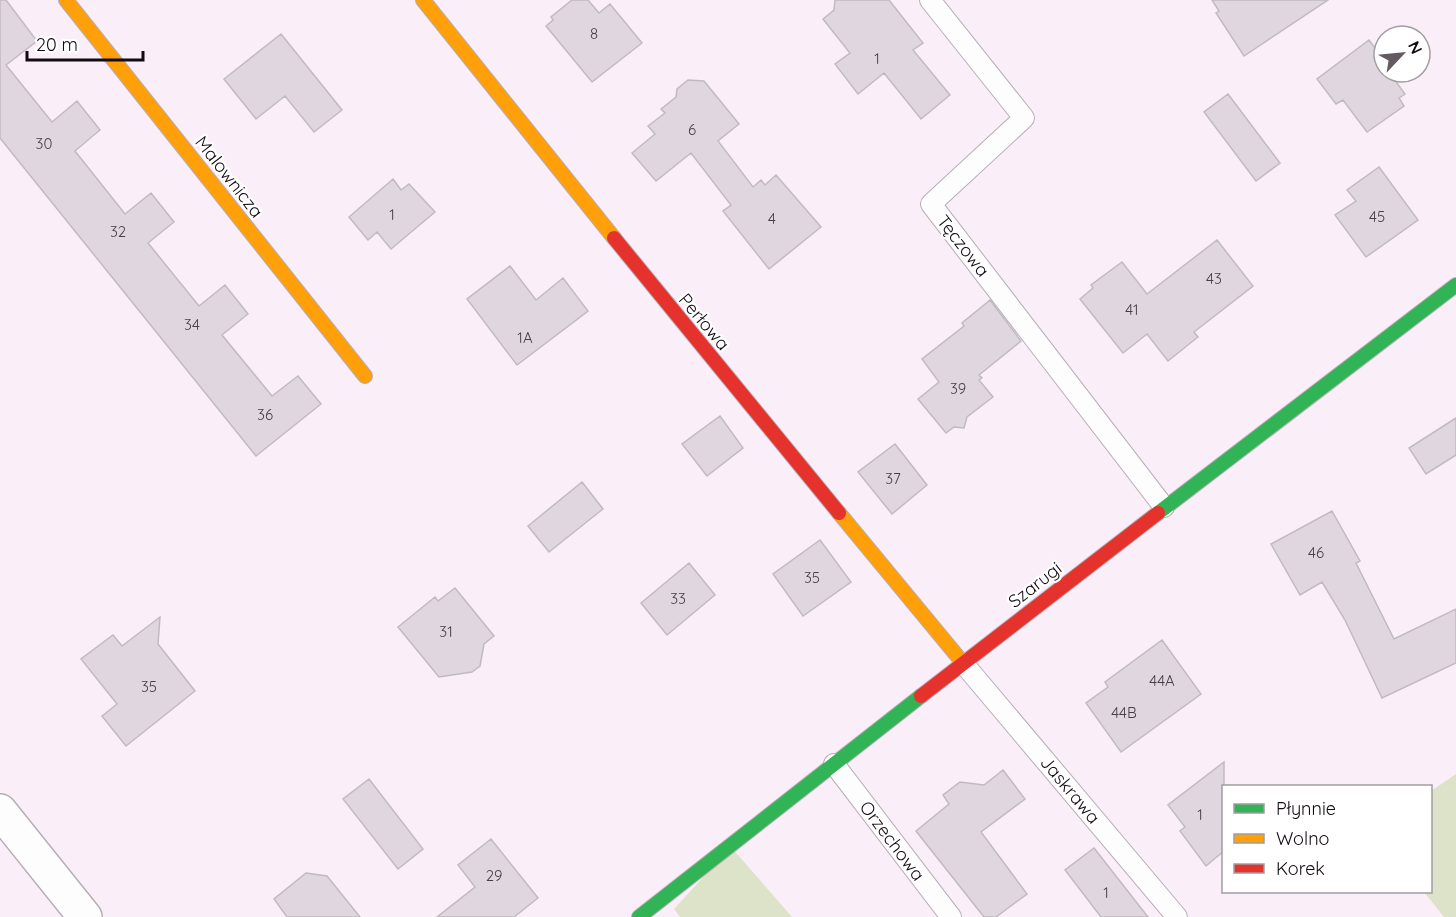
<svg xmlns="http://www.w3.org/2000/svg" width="1456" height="917" font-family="Quicksand,sans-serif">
	<rect width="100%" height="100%" fill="#faeff8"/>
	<path fill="#dde3c9" d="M1456,774V917H1444L1424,892H1430L1431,791Z
		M731,847L792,917H680L674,909Z"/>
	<path fill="#e0d6df" stroke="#c2bac1" stroke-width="1.5" d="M0,0H6L37,41L6,65L52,122L77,101L100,130L75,151L125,214L151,193L174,222L148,243L199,306L225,285L248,314L222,335L272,396L298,376L321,404L256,456L0,138Z
		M572,0H588L599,13L610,4L642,43L592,82L546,26L553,20L551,17Z
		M835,0H889L923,43L913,50L950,95L921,119L884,73L858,94L835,64L850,53L823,19L834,10Z
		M1212,0H1328L1244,56L1216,13L1219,11Z
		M281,34L342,110L314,132L285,96L256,119L224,79Z
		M1369,40L1384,60V72H1389L1405,94L1399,98L1404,106L1367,132L1343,100L1336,104L1317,79Z
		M688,80L704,81L739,124L718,141L753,187L761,180L765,185L776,175L821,227L769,269L723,211L731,205L691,153L656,181L632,153L655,134L648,126L665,113L661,109L676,97L677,89Z
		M1228,94L1280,163L1256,181L1204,112Z
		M1379,167L1418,220L1366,257L1335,215L1356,201L1347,190Z
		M393,179L401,190L409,184L435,212L391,249L377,232L368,240L349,217Z
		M1217,240L1253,286L1194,332L1198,337L1168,361L1147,334L1123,353L1080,299L1093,288L1091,285L1122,262L1147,294Z
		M510,266L536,300L563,278L588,311L517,365L467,299Z
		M990,300L1021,341L979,375L982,378L979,380L993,397L967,417L964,428L954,427L946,433L918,399L939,382L922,359L964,326L962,323Z
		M720,416L743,448L707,476L682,444Z
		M1456,418V455L1426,474L1409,448Z
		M895,444L927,485L892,514L858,472Z
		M582,482L603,509L549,552L528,526Z
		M1332,511L1360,561L1356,563L1394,639L1456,609V663L1382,698L1345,620L1322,582L1300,595L1271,544Z
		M820,540L851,582L803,616L773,574Z
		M689,563L715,595L667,635L641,603Z
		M455,588L494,636L484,644L480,666L472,672L439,677L398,627L435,597L438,601Z
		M160,617L158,644L195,691L126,746L102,716L117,704L81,659L113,635L122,646Z
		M1162,640L1201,694L1121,752L1086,703L1108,687L1105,682Z
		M1224,762V851L1206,866L1180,831L1185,827L1168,805Z
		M1003,770L1025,799L981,832L1027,894L996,917H984L916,831L949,804L943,795L960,782L984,785Z
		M369,779L423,849L398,869L343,799Z
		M491,839L538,898L514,917H437L475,887L458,865Z
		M1094,848L1148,917H1101L1065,870Z
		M306,873L327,876L360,917H287L274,899Z"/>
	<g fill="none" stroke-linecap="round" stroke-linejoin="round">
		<g stroke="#b6aeb5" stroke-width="22">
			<path id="lane" d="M930,0L1024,118L931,204L1164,507
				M963,663L1177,917
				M834,764L951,917"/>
		</g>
		<g stroke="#b6aeb5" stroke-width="36">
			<path id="street" d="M0,811L85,917"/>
		</g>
		<g stroke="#b6aeb5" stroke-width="16">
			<path id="fast" d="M1158,513L1456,285
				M639,917L921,696"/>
		</g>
		<g stroke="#b6aeb5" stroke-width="16">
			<path id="slow" d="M66,0L365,376
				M423,0L614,238
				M839,513L963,663"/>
		</g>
		<g stroke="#b6aeb5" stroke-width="16">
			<path id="jam" d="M614,238L839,513
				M921,696L1158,513"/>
		</g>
		<use href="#lane" stroke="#fefdfe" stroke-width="20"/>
		<use href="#street" stroke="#fefdfe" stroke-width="33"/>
		<use href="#fast" stroke="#30b455" stroke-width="14"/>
		<use href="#slow" stroke="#ff9f0a" stroke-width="14"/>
		<use href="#jam" stroke="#e5322d" stroke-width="14"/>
	</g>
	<g text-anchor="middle" stroke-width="4.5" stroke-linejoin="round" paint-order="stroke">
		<g font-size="15" fill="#473f46">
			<text x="594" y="39">8</text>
			<text x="877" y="64">1</text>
			<text x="692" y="135">6</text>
			<text x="44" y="149">30</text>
			<text x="392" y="220">1</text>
			<text x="1377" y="222">45</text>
			<text x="772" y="224">4</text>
			<text x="118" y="237">32</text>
			<text x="1214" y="284">43</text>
			<text x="1132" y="315">41</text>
			<text x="192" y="330">34</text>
			<text x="525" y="343">1A</text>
			<text x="958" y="394">39</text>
			<text x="265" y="420">36</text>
			<text x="893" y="484">37</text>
			<text x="1316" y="558">46</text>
			<text x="812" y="583">35</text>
			<text x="678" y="604">33</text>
			<text x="446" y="637">31</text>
			<text x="1162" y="686">44A</text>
			<text x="149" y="692">35</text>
			<text x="1124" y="718">44B</text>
			<text x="1200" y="820">1</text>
			<text x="494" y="881">29</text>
			<text x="1106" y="898">1</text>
		</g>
		<g font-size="18" fill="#130b12" stroke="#fff">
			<text transform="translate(229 177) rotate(52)" y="6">Malownicza</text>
			<text transform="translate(963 246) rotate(52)" y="6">Tęczowa</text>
			<text transform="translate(704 322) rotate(50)" y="6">Perłowa</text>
			<text transform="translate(1035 585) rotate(-38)" y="6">Szarugi</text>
			<text transform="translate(1070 790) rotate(50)" y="6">Jaskrawa</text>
			<text transform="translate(892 841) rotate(53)" y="6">Orzechowa</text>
		</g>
	</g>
	<rect x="1222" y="785" width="210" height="108" fill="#ffffff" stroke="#a19da0" stroke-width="1.5"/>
	<rect x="1234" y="804" width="30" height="9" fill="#30b455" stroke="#a19da0" stroke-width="1.5"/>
	<text x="1276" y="815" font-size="18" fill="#130b12">Płynnie</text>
	<rect x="1234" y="834" width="30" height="9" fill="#ff9f0a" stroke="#a19da0" stroke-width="1.5"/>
	<text x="1276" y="845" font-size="18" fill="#130b12">Wolno</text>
	<rect x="1234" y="864" width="30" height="9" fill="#e5322d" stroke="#a19da0" stroke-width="1.5"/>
	<text x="1276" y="875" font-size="18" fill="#130b12">Korek</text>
	<g transform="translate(1402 54) rotate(64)"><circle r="28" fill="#ffffff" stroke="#a19da0" stroke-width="1.5"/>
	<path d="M0-4.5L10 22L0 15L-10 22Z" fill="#645b62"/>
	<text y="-9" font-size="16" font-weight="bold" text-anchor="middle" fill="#130b12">N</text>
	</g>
	<path d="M27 51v9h116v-9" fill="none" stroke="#130b12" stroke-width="3"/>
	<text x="36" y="51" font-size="18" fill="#130b12" stroke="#ffffff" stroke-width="4.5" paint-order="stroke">20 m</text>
</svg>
